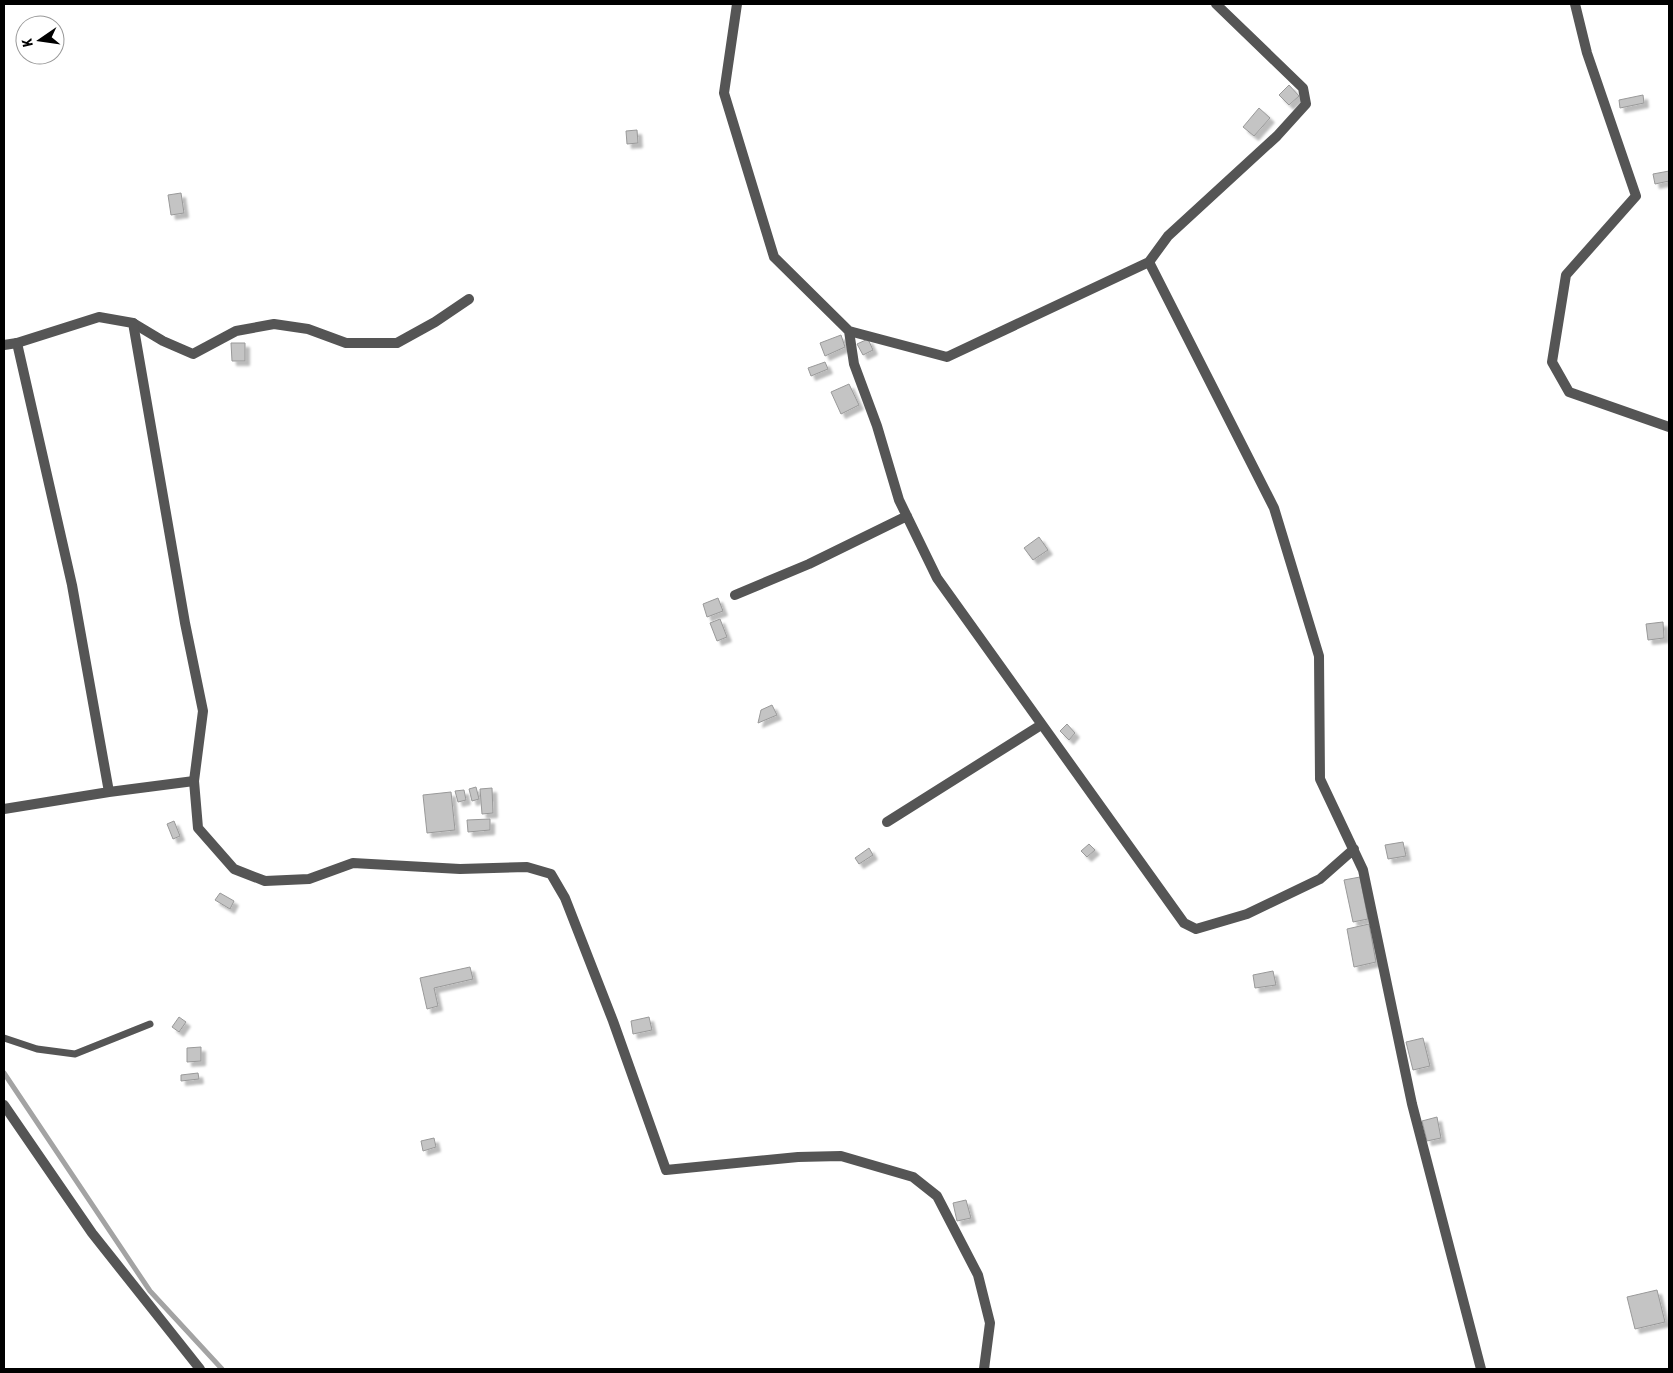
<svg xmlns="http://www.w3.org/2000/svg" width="1673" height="1373" font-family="'Roboto Condensed',sans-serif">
	<defs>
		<filter id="shadow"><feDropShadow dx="4.5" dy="4.5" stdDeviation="1" flood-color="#0004"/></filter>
	</defs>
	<rect width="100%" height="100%" fill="#fff"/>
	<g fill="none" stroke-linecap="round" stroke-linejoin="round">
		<path stroke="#a3a3a3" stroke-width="5" d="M4,1073L150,1291L222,1369"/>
	</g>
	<path fill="#c4c4c4" stroke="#999" filter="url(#shadow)" d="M1289,85L1299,96L1289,105L1279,95Z
		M1643,95L1644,103L1620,108L1619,100Z
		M1259,108L1270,118L1254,136L1243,127Z
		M637,130L638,143L627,144L626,131Z
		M1669,171V181L1655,184L1653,174Z
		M181,193L184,213L171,215L168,195Z
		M841,335L845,347L825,356L820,343Z
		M868,339L873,350L863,355L857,344Z
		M231,343H245V361H232Z
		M825,362L828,369L811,376L808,368Z
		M849,384L859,405L841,414L831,392Z
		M1039,537L1048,550L1033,560L1024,548Z
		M718,598L723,611L707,617L703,604Z
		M720,619L727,637L717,641L710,623Z
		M1663,622L1664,638L1648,640L1646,624Z
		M772,705L777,715L758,723L761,710Z
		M1067,724L1075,733L1069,740L1060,731Z
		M476,787L479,799L472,801L469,789Z
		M492,788L493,813L482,814L480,789Z
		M464,790L466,800L458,802L455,791Z
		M451,792L455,830L427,833L423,795Z
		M490,819V830L468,832L467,820Z
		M174,821L180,836L173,839L167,824Z
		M1403,842L1406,856L1388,859L1385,845Z
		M1089,844L1095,850L1087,857L1081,851Z
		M869,848L873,855L859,864L855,858Z
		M1360,877L1368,919L1353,922L1344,880Z
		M220,893L234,901L230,909L215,900Z
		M1369,924L1376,962L1354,967L1347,929Z
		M470,967L473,979L434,988L438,1006L427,1009L420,978Z
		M1273,971L1276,985L1255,988L1253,975Z
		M179,1017L186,1022L179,1032L172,1027Z
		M649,1017L652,1030L633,1034L631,1021Z
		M1423,1038L1430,1066L1413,1070L1406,1042Z
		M201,1047V1061L187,1062V1048Z
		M198,1073L199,1079L181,1081V1075Z
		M1437,1117L1441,1138L1427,1141L1422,1121Z
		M434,1138L436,1147L423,1151L421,1141Z
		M966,1200L971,1218L957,1221L953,1203Z
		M1657,1290L1665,1322L1635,1329L1627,1297Z"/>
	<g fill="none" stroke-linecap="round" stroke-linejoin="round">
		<path stroke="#555" stroke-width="7" d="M4,1038L37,1049L75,1054L150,1024"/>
		<path stroke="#555" stroke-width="10" d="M737,4L724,93L774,257L849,331L947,357L1149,262L1168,236L1277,136L1306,104L1303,88L1216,4
			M1575,4L1587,53L1636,196L1566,275L1552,362L1569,392L1669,427
			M1149,262L1274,508L1319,656L1320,779L1363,870L1412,1104L1481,1369
			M133,323L163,341L193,354L236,331L274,324L308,329L346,343H397L435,322L469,299
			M849,331L854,364L877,426L899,500L937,578L1184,923L1196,929L1247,914L1320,879L1354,849
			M17,343L72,585L109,792
			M735,595L809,564L907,516
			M4,809L109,792L194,781
			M887,822L1041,725"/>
		<path stroke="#555" stroke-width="10" d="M4,345L17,343L99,317L133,323L185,623L203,711L194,781L198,828L234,869L265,881L309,879L353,863L460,869L527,867L551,874L565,898L613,1021L666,1170L798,1157L841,1156L913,1177L937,1196L978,1275L990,1323L984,1369
			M4,1105L92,1233L200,1369"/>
	</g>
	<rect width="1673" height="1373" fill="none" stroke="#000000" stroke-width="10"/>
	<g transform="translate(40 40) rotate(257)"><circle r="24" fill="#ffffff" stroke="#999999"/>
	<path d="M0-4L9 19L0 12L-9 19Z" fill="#000000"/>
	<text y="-8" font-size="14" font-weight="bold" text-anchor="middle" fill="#000000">K</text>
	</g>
</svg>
